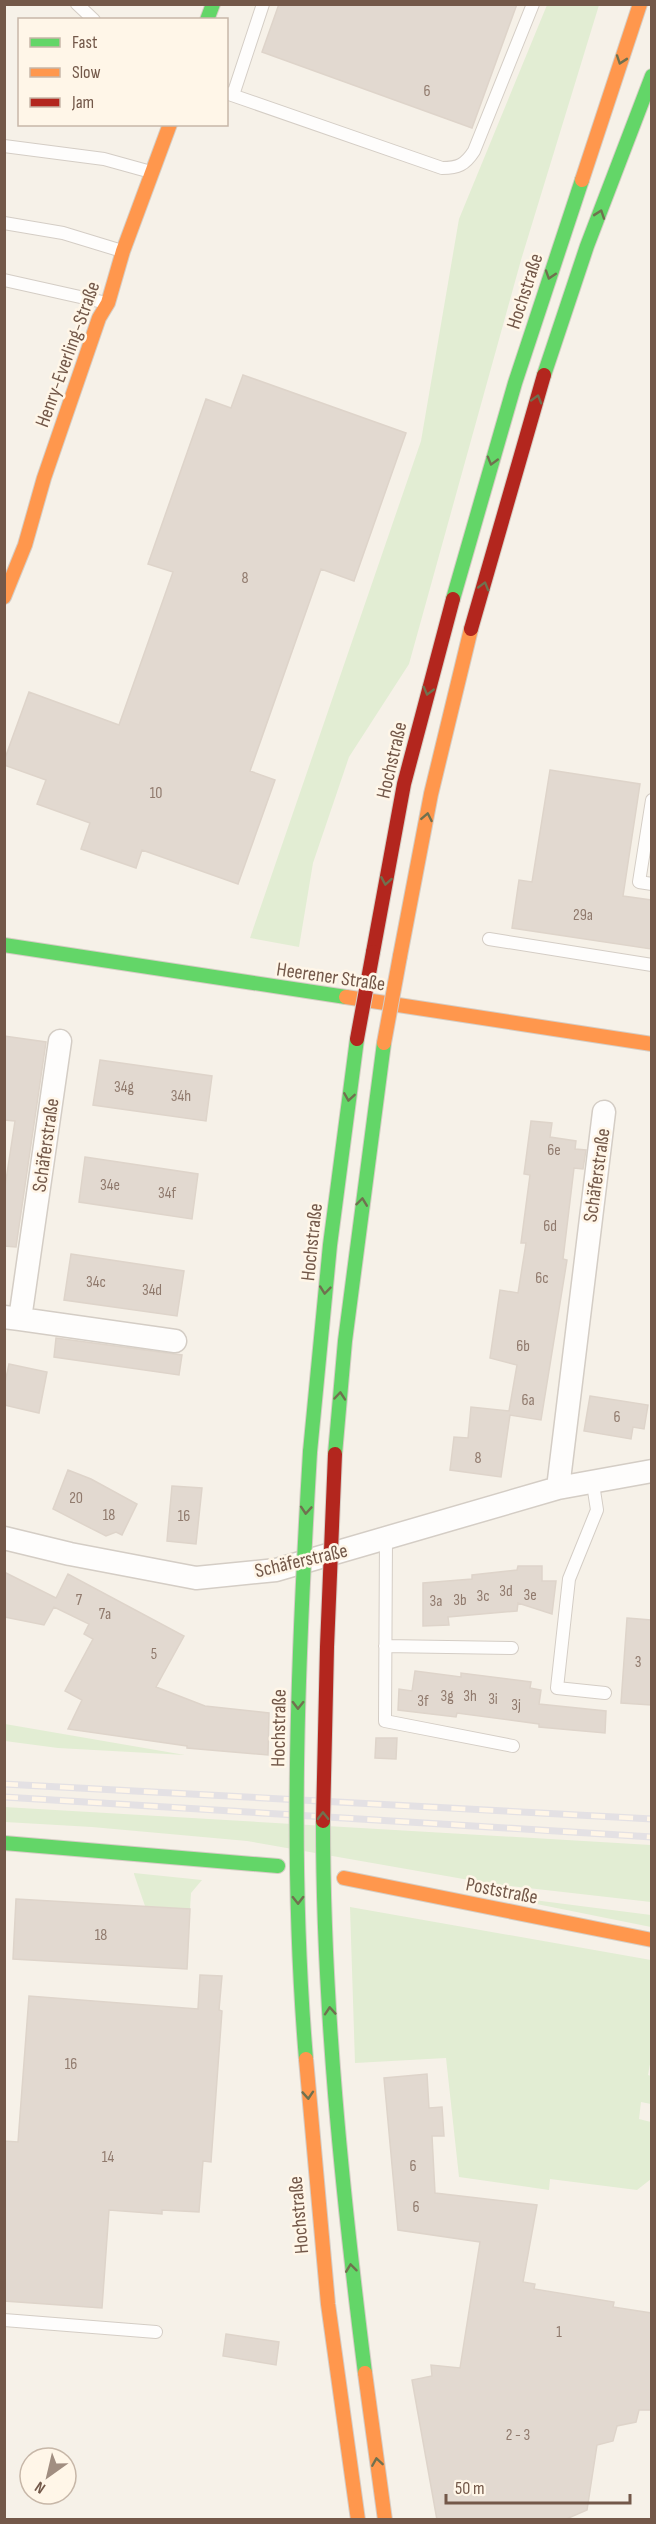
<svg xmlns="http://www.w3.org/2000/svg" width="656" height="2524" font-family="'Sofia Sans Condensed',sans-serif">
	<rect width="100%" height="100%" fill="#f6f1e8"/>
	<path fill="#e2edd3" d="M547,5H599L521,260L409,664L349,757L313,863L299,947L250,938L421,441L459,219Z
		M5,1724L185,1755L58,1748L5,1741Z
		M4,1807L651,1845V1902L492,1884L247,1841L92,1827L5,1822Z
		M134,1874V1873L202,1880L191,1893L190,1909L145,1906Z
		M487,1894L651,1915V1927Z
		M350,1907L651,1960L652,2053L648,2075L651,2076V2104L641,2102L639,2119L651,2122V2179L637,2190L550,2179L549,2190L459,2177L446,2058L355,2063Z"/>
	<path fill="#e2d9d0" stroke="#ded4ca" stroke-width="1.5" d="M279,4H517L472,128L262,52Z
		M243,375L406,433L354,581L321,569L250,771L275,780L238,884L142,850L136,868L81,849L90,823L37,804L46,780L4,765V761L29,692L119,725L173,572L148,564L206,399L231,408Z
		M550,770L640,784L623,896L651,900V949L512,928L519,880L532,882Z
		M4,1036L46,1042L16,1247L4,1246V1193L15,1121L4,1120Z
		M100,1060L212,1076L206,1121L93,1105Z
		M531,1121L552,1123L550,1137L576,1141L575,1149L586,1150L583,1169L574,1168L563,1259L567,1260L541,1420L510,1415L501,1477L450,1470L454,1437L468,1438L471,1407L509,1411L517,1365L490,1358L500,1290L518,1293L526,1243H521L530,1175L524,1174Z
		M85,1157L198,1174L192,1219L79,1202Z
		M71,1254L184,1271L177,1316L64,1300Z
		M56,1338L182,1355L179,1375L54,1357Z
		M9,1364L47,1372L39,1413L4,1405V1387Z
		M590,1396L648,1405L644,1429L633,1427L631,1439L584,1431Z
		M68,1470L91,1479L137,1504L122,1535L116,1532L106,1536L53,1509Z
		M172,1486L202,1488L196,1544L167,1541Z
		M518,1566H542V1581H556L552,1614L518,1603L517,1611L448,1617L449,1625L423,1626V1583L472,1579V1575L517,1570Z
		M4,1572L56,1598L68,1574L184,1636L156,1687L205,1706L269,1713L268,1755L187,1748V1746L68,1729L82,1700L65,1691L93,1639L84,1634L89,1624L54,1607L44,1625L4,1617Z
		M627,1618L651,1620V1705L621,1703Z
		M415,1671L461,1677V1673L531,1682L530,1688L541,1690L539,1704L606,1711L605,1733L539,1727V1724L457,1713L456,1717L398,1710L399,1689L412,1691Z
		M376,1738H397L396,1759L375,1758Z
		M16,1899L190,1909L187,1969L13,1959Z
		M200,1975L222,1976L219,2010L222,2011L211,2162L203,2161L199,2212L162,2210V2214L109,2210L102,2308L4,2301V2141L18,2142L29,1996L198,2009Z
		M427,2074L429,2108L442,2107L444,2136H432L435,2193L537,2205L523,2282L535,2284L534,2289L614,2302L613,2307L651,2313V2410H639L636,2422L617,2426L613,2441L597,2445L587,2510L564,2520H437L412,2380L432,2376L431,2365L460,2368L480,2242L398,2230L384,2078Z
		M226,2334L279,2342L276,2365L223,2356Z"/>
	<g fill="none" stroke-linecap="round" stroke-linejoin="round">
		<g stroke="#d4cdc5" stroke-width="14">
			<path id="lane" d="M77,4L94,20
				M226,93L442,168C458,168 465,165 474,151L533,4
				M233,95L263,4
				M4,146L104,159L151,172
				M4,223L63,233L122,251
				M4,280L107,303
				M652,800L639,882L652,884
				M489,939L652,965
				M593,1484L597,1510L569,1579L557,1688L605,1693
				M386,1538L385,1721L513,1746
				M385,1646L512,1648
				M4,2320L156,2332"/>
		</g>
		<g stroke="#d4cdc5" stroke-width="25">
			<path id="street" d="M4,1317L20,1319L60,1041
				M20,1319L175,1341
				M558,1488L604,1112
				M4,1538L70,1554L196,1578L276,1570L558,1488L652,1471"/>
		</g>
		<g stroke="#d5cdc4" stroke-width="16">
			<path id="fast" d="M207,20L213,4
				M544,375L587,246L652,76
				M453,599L515,383L582,180
				M4,945L346,997
				M310,1452L330,1245L357,1039
				M335,1454L345,1341L384,1043
				M4,1843L278,1866"/>
		</g>
		<g stroke="#d5cdc4" stroke-width="16">
			<path id="slow" d="M582,180L640,4
				M4,597L25,545L44,478L99,318L108,303L123,251L170,124
				M400,956L431,794L471,629
				M346,997L652,1044
				M344,1878L652,1940"/>
		</g>
		<g stroke="#d5cdc4" stroke-width="16">
			<path id="jam" d="M471,629L544,375
				M373,952L404,784L453,599"/>
		</g>
		<use href="#lane" stroke="#fefdfc" stroke-width="12"/>
		<use href="#street" stroke="#fefdfc" stroke-width="22"/>
		<use href="#fast" stroke="#63d668" stroke-width="14"/>
		<use href="#slow" stroke="#ff974d" stroke-width="14"/>
		<use href="#jam" stroke="#b3261e" stroke-width="14"/>
		<g stroke="#e4e1e4" stroke-width="7">
			<path id="rail" d="M4,1784L652,1819
				M4,1797L652,1837"/>
		</g>
		<use href="#rail" stroke="#fff6e8" stroke-width="4.5" stroke-dasharray="14" stroke-linecap="butt"/>
		<g stroke="#d5ccc5" stroke-width="16" stroke-linecap="butt">
			<path id="fast-bridge" d="M323,1821C323,2006 342,2190 365,2373
				M306,2059C289,1857 298,1654 310,1452"/>
		</g>
		<g stroke="#d5ccc5" stroke-width="16" stroke-linecap="butt">
			<path id="slow-bridge" d="M384,1043L400,956
				M306,2059L328,2304L358,2520
				M365,2373L385,2520"/>
		</g>
		<g stroke="#d5ccc5" stroke-width="16" stroke-linecap="butt">
			<path id="jam-bridge" d="M357,1039L373,952
				M323,1821L327,1647L335,1454"/>
		</g>
		<use href="#fast-bridge" stroke="#63d668" stroke-width="14"/>
		<use href="#slow-bridge" stroke="#ff974d" stroke-width="14"/>
		<use href="#jam-bridge" stroke="#b3261e" stroke-width="14"/>
	</g>
	<defs><path id="oneway-chevron" d="M-2-3.5L2.5 0L-2 3.5" fill="none" stroke-width="1.6" stroke-linecap="round" stroke-linejoin="round" transform="scale(1.5)"/></defs>
	<g stroke="#70714f">
		<use href="#oneway-chevron" transform="translate(621 60) rotate(109)"/>
		<use href="#oneway-chevron" transform="translate(600 214) rotate(-71)"/>
		<use href="#oneway-chevron" transform="translate(550 275) rotate(108)"/>
		<use href="#oneway-chevron" transform="translate(537 399) rotate(-74)"/>
		<use href="#oneway-chevron" transform="translate(492 461) rotate(106)"/>
		<use href="#oneway-chevron" transform="translate(484 586) rotate(-74)"/>
		<use href="#oneway-chevron" transform="translate(428 691) rotate(105)"/>
		<use href="#oneway-chevron" transform="translate(427 817) rotate(-79)"/>
		<use href="#oneway-chevron" transform="translate(386 881) rotate(100)"/>
		<use href="#oneway-chevron" transform="translate(349 1097) rotate(99)"/>
		<use href="#oneway-chevron" transform="translate(362 1202) rotate(-83)"/>
		<use href="#oneway-chevron" transform="translate(325 1290) rotate(96)"/>
		<use href="#oneway-chevron" transform="translate(340 1396) rotate(-85)"/>
		<use href="#oneway-chevron" transform="translate(306 1510) rotate(94)"/>
		<use href="#oneway-chevron" transform="translate(298 1705) rotate(91)"/>
		<use href="#oneway-chevron" transform="translate(323 1816) rotate(-91)"/>
		<use href="#oneway-chevron" transform="translate(298 1900) rotate(89)"/>
		<use href="#oneway-chevron" transform="translate(330 2011) rotate(-94)"/>
		<use href="#oneway-chevron" transform="translate(308 2095) rotate(86)"/>
		<use href="#oneway-chevron" transform="translate(351 2268) rotate(-97)"/>
		<use href="#oneway-chevron" transform="translate(377 2462) rotate(-99)"/>
	</g>
	<g text-anchor="middle" stroke-width="5" stroke-linejoin="round" paint-order="stroke">
		<g font-size="16" fill="#907a6d">
			<text x="427" y="96">6</text>
			<text x="245" y="583">8</text>
			<text x="156" y="798">10</text>
			<text x="583" y="920">29a</text>
			<text x="124" y="1092">34g</text>
			<text x="181" y="1101">34h</text>
			<text x="554" y="1155">6e</text>
			<text x="110" y="1190">34e</text>
			<text x="167" y="1198">34f</text>
			<text x="550" y="1231">6d</text>
			<text x="542" y="1283">6c</text>
			<text x="96" y="1287">34c</text>
			<text x="152" y="1295">34d</text>
			<text x="523" y="1351">6b</text>
			<text x="528" y="1405">6a</text>
			<text x="617" y="1422">6</text>
			<text x="478" y="1463">8</text>
			<text x="76" y="1503">20</text>
			<text x="109" y="1520">18</text>
			<text x="184" y="1521">16</text>
			<text x="506" y="1596">3d</text>
			<text x="530" y="1600">3e</text>
			<text x="483" y="1601">3c</text>
			<text x="79" y="1605">7</text>
			<text x="460" y="1605">3b</text>
			<text x="436" y="1606">3a</text>
			<text x="105" y="1619">7a</text>
			<text x="154" y="1659">5</text>
			<text x="638" y="1667">3</text>
			<text x="447" y="1701">3g</text>
			<text x="470" y="1701">3h</text>
			<text x="493" y="1704">3i</text>
			<text x="423" y="1706">3f</text>
			<text x="516" y="1710">3j</text>
			<text x="101" y="1940">18</text>
			<text x="71" y="2069">16</text>
			<text x="108" y="2162">14</text>
			<text x="413" y="2171">6</text>
			<text x="416" y="2212">6</text>
			<text x="559" y="2337">1</text>
			<text x="518" y="2440">2 - 3</text>
		</g>
		<g font-size="20" fill="#735849" stroke="#fff6e8">
			<text transform="translate(524 291) rotate(-72)" y="7">Hochstraße</text>
			<text transform="translate(67 354) rotate(-70)" y="7">Henry-Everling-Straße</text>
			<text transform="translate(391 760) rotate(-77)" y="7">Hochstraße</text>
			<text transform="translate(331 976) rotate(8)" y="7">Heerener Straße</text>
			<text transform="translate(45 1145) rotate(-82)" y="7">Schäferstraße</text>
			<text transform="translate(596 1175) rotate(-82)" y="7">Schäferstraße</text>
			<text transform="translate(311 1242) rotate(-84)" y="7">Hochstraße</text>
			<text transform="translate(301 1560) rotate(-13)" y="7">Schäferstraße</text>
			<text transform="translate(278 1728) rotate(-89)" y="7">Hochstraße</text>
			<text transform="translate(502 1890) rotate(11)" y="7">Poststraße</text>
			<text transform="translate(298 2215) rotate(-95)" y="7">Hochstraße</text>
		</g>
	</g>
	<rect width="656" height="2524" fill="none" stroke="#735849" stroke-width="12"/>
	<rect x="18" y="18" width="210" height="108" fill="#fff6e8" stroke="#c7b7a8" stroke-width="1.5"/>
	<rect x="30" y="38" width="30" height="9" fill="#63d668" stroke="#c7b7a8" stroke-width="1.5"/>
	<text x="72" y="48" font-size="18" fill="#735849">Fast</text>
	<rect x="30" y="68" width="30" height="9" fill="#ff974d" stroke="#c7b7a8" stroke-width="1.5"/>
	<text x="72" y="78" font-size="18" fill="#735849">Slow</text>
	<rect x="30" y="98" width="30" height="9" fill="#b3261e" stroke="#c7b7a8" stroke-width="1.5"/>
	<text x="72" y="108" font-size="18" fill="#735849">Jam</text>
	<g transform="translate(48 2476) rotate(214)"><circle r="28" fill="#fff6e8" stroke="#c7b7a8" stroke-width="1.5"/>
	<path d="M0-4.5L10 22L0 15L-10 22Z" fill="#a18e81"/>
	<text y="-9" font-size="16" font-weight="bold" text-anchor="middle" fill="#735849">N</text>
	</g>
	<path d="M446 2494v9h184v-9" fill="none" stroke="#735849" stroke-width="3"/>
	<text x="455" y="2494" font-size="18" fill="#735849" stroke="#fff6e8" stroke-width="4.5" paint-order="stroke">50 m</text>
</svg>
